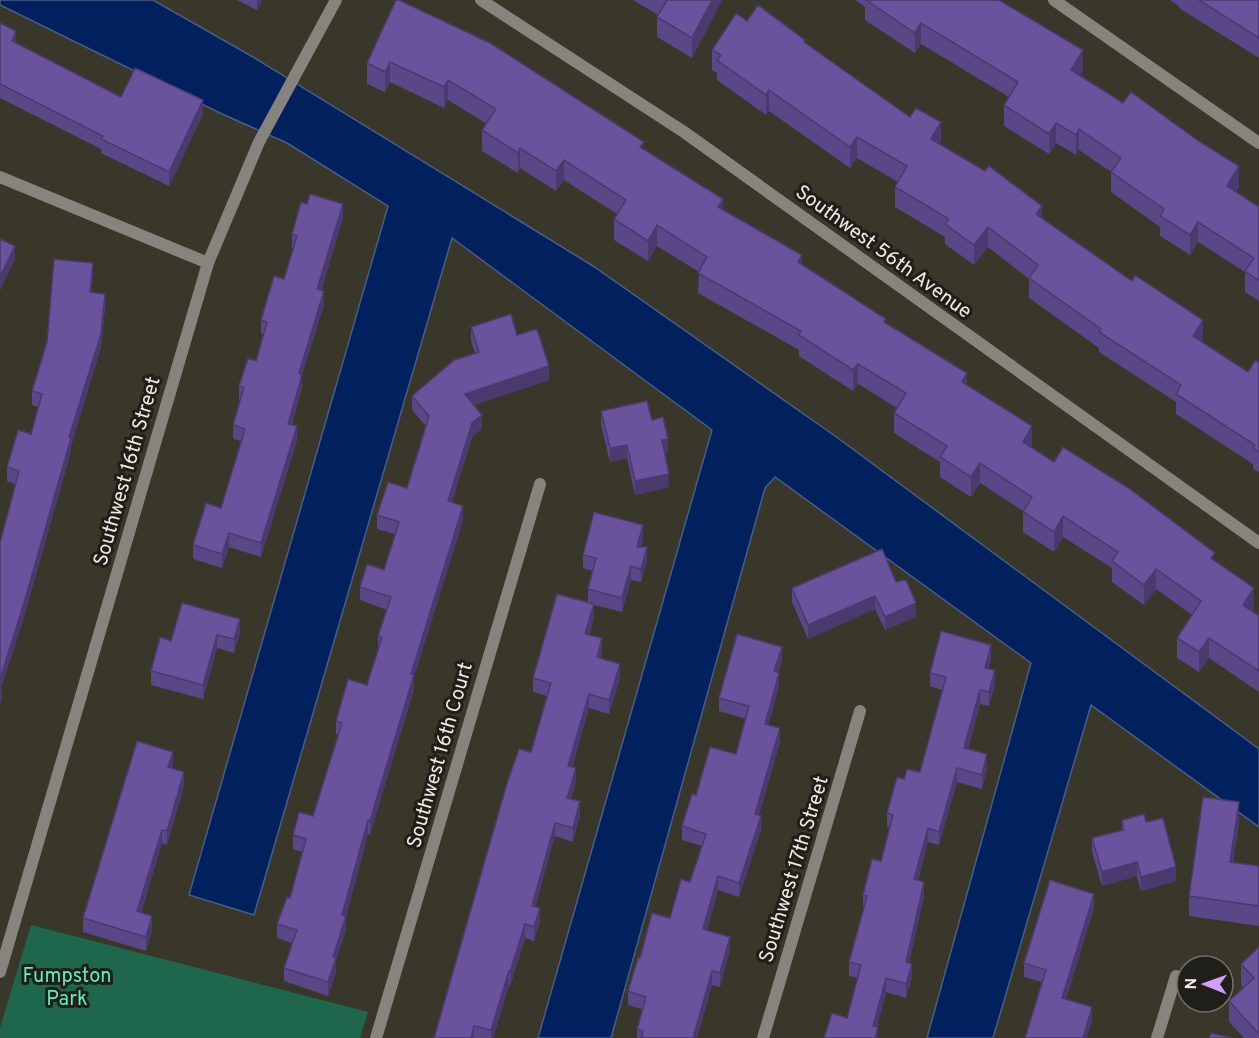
<svg xmlns="http://www.w3.org/2000/svg" width="1259" height="1038" font-family="Overpass,sans-serif">
	<rect width="100%" height="100%" fill="#393729"/>
	<path fill="#1f674c" d="M31,925L368,1012L360,1038H0V1028Z"/>
	<path fill="#00215e" stroke="#475e86" stroke-width="1.5" d="M0,0H153L253,57L593,266L835,436L1259,749V827L1091,705L993,1038H927L1031,663L775,477L765,488L611,1038H538L712,430L452,238L254,915L189,895L388,206L287,143L220,113L0,5Z"/>
	<g fill="none" stroke-linecap="round" stroke-linejoin="round">
		<path stroke="#87837d" stroke-width="12" d="M481,0L684,132L1259,543
			M1054,0L1259,143
			M0,177L208,263
			M0,972L208,263L259,142L336,0
			M376,1038L540,484
			M763,1038L860,711
			M1157,1038L1176,976"/>
	</g>
	<path fill="#5a4787" d="M237,0H262L257,10Z
		M396,0L644,149L723,210L886,323L967,385L1032,447L1031,448L1054,462L1215,561L1254,608L1252,611L1259,616V692L1209,658L1199,672L1177,658V638L1192,615L1156,589L1144,605L1112,582V568L1063,537L1054,552L1023,532V511L980,483L971,497L940,477V462L894,433V413L897,408L858,384L853,391L799,356V350L698,293L699,272L657,246L648,261L614,240V219L617,214L564,180L556,191L520,168L518,173L482,151V130L487,124L448,100L444,108L390,82L385,92L367,84V63Z
		M633,0H722L692,58L657,37V17L658,15Z
		M855,0H999L1083,71L1080,76L1239,187L1236,192L1259,207V301L1245,292V272L1198,242L1190,255L1160,236V227L1111,192V172L1079,150L1076,155L1056,143L1049,154L1004,126V105L1009,97L921,44L915,53L865,20V7Z
		M1170,0H1259V58L1179,8V6Z
		M747,21L805,43L941,142L939,144L1042,219L1203,340L1202,342L1248,372L1259,363V472L1253,469V464L1176,414V402L1099,352V348L1029,298V279L988,247L974,265L945,244V237L895,207V187L898,182L857,158L850,168L769,111L766,115L717,80V73L712,70V50Z
		M0,23L16,44L121,97L203,114L169,186L101,153V149L0,98Z
		M343,218L321,291L324,305L302,375V388L292,425L297,440L261,557L229,547L222,568L193,559V545L221,508L241,441L233,439V425L240,400H239V386L256,361L263,335L261,333V320L284,279L293,248H292V234Z
		M93,276L91,292L105,307L101,347L71,446V451L24,617L2,685V698L0,706V543L15,484L7,481V467L31,434L39,407L32,405V391Z
		M471,327L517,335L549,380L474,405L482,428L472,437L452,502L463,520L414,677V689L390,768L370,835L368,834L346,916V930L336,960V972L328,996L284,981V968L292,943L277,938V924L290,898L302,852L293,849V835L313,816L338,735L336,734V721L367,685L378,649V636L387,610L360,600V587L384,570L395,534L377,529V515L407,488L426,426L412,410V396L475,353L471,341Z
		M601,411L652,420L668,452L665,453L669,487L635,495L627,458L610,462L601,425Z
		M643,539L641,547L647,561L641,582L631,580L622,612L594,605V618L589,635L602,652L601,658L620,678L609,714L589,708L572,767L576,782L571,799L580,815L573,842L555,836L535,907L540,922L534,941L525,938L510,986L509,985L493,1038H434L531,752L547,696L533,692V678L588,602V589L593,571L583,568V555Z
		M896,582L916,617L885,630L875,609L808,639L792,602V588Z
		M182,603L240,633L234,653L217,648L203,699L151,685V671L171,641Z
		M991,659L988,669L995,684L989,706L980,704L968,749L987,768L982,789L957,782L939,845L928,842L918,880L924,896L909,963L912,977L906,998L886,992L877,1027L878,1038L847,1018L858,978L849,976V962L864,909H863V895L881,861L889,828L887,827V813L904,779L920,772L942,690L930,686V673Z
		M782,661L778,672L779,686L768,725L780,742L759,815L761,830L739,897L718,890L707,930L730,950L720,987L712,985L697,1038H637V1029L642,1009L628,1005V991L640,958L670,918L690,882L702,846L682,840V826L696,795L736,754L746,719L719,711V698Z
		M173,765L172,768L184,786L167,845L162,843L141,913L152,930L146,951L83,932V918Z
		M1122,820L1146,822L1176,881L1141,891L1137,876L1102,886L1092,852V838L1122,830Z
		M1239,822L1233,862L1259,866V926L1189,916V896Z
		M1094,908L1066,999L1092,1021L1042,982L1024,977V963Z
		M1259,947V1038H1244L1229,1022V1001L1244,988L1241,985V964Z"/>
	<path fill="#4a3a6e" d="M257,0H262L257,10Z
		M712,0H722L692,58V38Z
		M921,23V44L915,53V33Z
		M16,31V44L12,41Z
		M1083,50V71L1071,91V70Z
		M390,62V82L385,92V72Z
		M448,80V100L444,108V87Z
		M769,90V111L766,115V95Z
		M203,100V114L169,186V172Z
		M941,122V142L931,160V139Z
		M1056,123V143L1049,154V134Z
		M1079,129V150L1076,155V135Z
		M857,137V158L850,168V147Z
		M520,148V168L518,173V153Z
		M564,160V180L556,191V171Z
		M1239,166V187L1227,206V186Z
		M723,199V220L718,207Z
		M343,204V218L317,303V289Z
		M1042,206V226L1036,214Z
		M1198,222V242L1190,255V235Z
		M657,225V246L648,261V241Z
		M988,227V247L974,265V245Z
		M15,246V260L0,291V277Z
		M802,255V276L798,262Z
		M93,263V276L90,306V292Z
		M324,291V305L302,375V388L288,437V424L299,373Z
		M105,294V307L101,347L71,446V451L24,617L2,685V698L0,706V679L69,437Z
		M1203,320V340L1193,356V336Z
		M858,364V384L853,391V370Z
		M549,366V380L465,408V394Z
		M967,373V394L962,382Z
		M482,415V428L472,437L448,515V501L472,423Z
		M297,426V440L261,557V543Z
		M1032,426V447L1023,462V442Z
		M668,439V452L662,454V440Z
		M627,445V458L610,462V448Z
		M980,463V483L971,497V477Z
		M669,474V487L635,495V481Z
		M463,506V520L414,677V689L370,835V821L411,674Z
		M1063,516V537L1054,552V532Z
		M643,525V539L637,561V547Z
		M229,533V547L222,568V554Z
		M647,547V561L641,582V569Z
		M631,566V580L622,612V598Z
		M1156,569V589L1144,605V585Z
		M1254,588V608L1243,625V605Z
		M875,596V609L808,639V625Z
		M916,603V617L885,630V617Z
		M594,604V618L585,647V634Z
		M240,619V633L234,653V639Z
		M217,635V648L203,699V685Z
		M602,638V652L597,671V657Z
		M1209,638V658L1199,672V652Z
		M991,645V659L985,681V668Z
		M782,647V661L774,685V671Z
		M620,664V678L609,714V700Z
		M995,670V684L989,706V692Z
		M779,673V686L765,738V724Z
		M980,690V704L964,762V748Z
		M589,694V708L568,779V766Z
		M780,728V742L755,828V814Z
		M173,752V765L168,781V767Z
		M987,754V768L982,789V775Z
		M576,768V782L567,811V798Z
		M957,768V782L939,845V832Z
		M184,772V786L167,845V831Z
		M580,801V815L573,842V828Z
		M1239,802V822L1230,882V862Z
		M761,816V830L739,897V883Z
		M368,820V834L346,918V916V930L336,960V972L328,996V982L333,957L342,915Z
		M555,823V836L532,919V906Z
		M928,828V842L914,893V879Z
		M162,830V843L137,925V911Z
		M1137,862V876L1102,886V872Z
		M1176,867V881L1141,891V877Z
		M718,876V890L703,943V929Z
		M924,882V896L906,976V962Z
		M1094,894V908L1062,1012V998Z
		M540,908V922L534,941V927Z
		M152,916V930L146,951V937Z
		M525,924V938L510,986V972Z
		M730,937V950L720,987V973Z
		M912,964V977L906,998V984Z
		M509,971V985L493,1038H491V1030Z
		M712,971V985L697,1038H693Z
		M886,978V992L874,1038L873,1026Z
		M1092,1007V1021L1087,1038H1083Z
		M474,1026V1038H471Z
		M878,1027V1038H875Z"/>
	<path fill="#69539d" stroke="#4a3a6e" stroke-width="1.5" d="M396,0H399L490,43L644,142L640,147L723,199L718,207L802,255L798,262L886,319L884,322L967,373L962,382L1032,426L1023,442L1054,462L1063,447L1130,489L1215,553L1211,558L1254,588L1243,605L1259,616V671L1209,638L1199,652L1177,638L1201,601L1156,569L1144,585L1112,561L1118,552L1063,516L1054,532L1023,512L1032,497L980,463L971,477L940,457L947,446L894,413L906,393L858,364L853,370L799,335L801,331L698,273L707,257L657,225L648,241L614,219L626,200L564,160L556,171L520,148L518,153L482,130L496,109L448,80L444,87L390,62L385,72L367,63Z
		M666,0H712L692,38L657,17L667,0Z
		M866,0H999L1083,50L1071,70L1123,103L1131,92L1200,142L1239,166L1227,186L1259,207V281L1245,271L1254,258L1198,222L1190,235L1160,216L1164,209L1111,172L1121,158L1079,129L1076,135L1056,123L1049,134L1004,105L1018,82L921,23L915,33Z
		M1199,0H1259V38Z
		M758,5L805,40L804,42L910,117L916,108L941,122L931,139L985,171L989,166L1042,206L1036,214L1132,281L1135,275L1203,320L1193,336L1248,372L1255,360L1259,363V452L1253,448L1255,445L1176,394L1181,385L1099,332L1101,329L1029,278L1038,265L988,227L974,245L945,224L949,219L895,187L907,166L857,137L850,147L769,90L766,95L717,60L721,55L712,50L736,13L747,21Z
		M0,23L16,31L12,41L121,97L135,68L203,100L169,172L101,139L103,136L0,84Z
		M310,194L343,204L317,289L324,291L299,373L302,375L288,424L297,426L261,543L229,533L222,554L193,545L206,503L221,508L245,429L233,425L244,387L239,386L248,358L256,361L267,322L261,320L274,276L284,279L297,236L292,234L301,202L307,204Z
		M0,239L15,246L0,277Z
		M54,259L93,263L90,292L105,294L101,334L69,437L71,438L24,603L0,679V543L19,471L7,467L18,430L31,434L42,394L32,391L47,342Z
		M511,314L517,335L537,329L549,366L465,394L482,415L472,423L448,501L463,506L411,674L414,675L390,754L370,821L368,820L342,915L346,916L333,957L336,958L328,982L284,968L297,930L277,924L287,897L290,898L306,839L293,835L299,812L313,816L342,723L336,721L348,679L367,685L382,637L378,636L391,597L360,587L367,564L384,570L399,522L377,515L388,482L407,488L429,416L412,396L454,360L479,352L471,327Z
		M647,401L652,420L663,417L668,439L662,440L669,474L635,481L627,445L610,448L601,411Z
		M594,512L643,525L637,547H647L641,569L631,566L622,598L588,589L596,558L583,555Z
		M882,549L896,582L906,580L916,603L885,617L875,596L808,625L792,588Z
		M557,594L594,604L585,634L602,638L597,657L620,664L609,700L589,694L568,766L576,768L567,798L580,801L573,828L555,823L532,906L540,908L534,927L525,924L510,972L509,971L491,1030L474,1026L471,1038H434L508,780L519,749L531,752L551,683L533,678Z
		M182,603L240,619L234,639L217,635L203,685L151,671L160,637L171,641Z
		M941,631L991,645L985,668L995,670L989,692L980,690L964,748L987,754L982,775L957,768L939,832L928,828L914,879L924,882L906,962L912,964L906,984L886,978L873,1026L878,1027L875,1038H824L832,1013L847,1018L861,965L849,962L867,896L863,895L872,859L881,861L893,815L887,813L897,777L904,779L907,769L920,772L946,677L930,673Z
		M737,634L782,647L774,671L779,673L765,724L780,728L755,814L761,816L739,883L718,876L703,929L730,937L720,973L712,971L693,1038H641L643,1031L637,1029L646,997L628,991L638,958H640L652,913L670,918L681,879L690,882L706,834L682,826L692,794L696,795L710,747L736,754L749,706L719,698Z
		M137,741L173,752L168,767L184,772L167,831L162,830L137,911L152,916L146,937L83,918Z
		M1203,797L1239,802L1230,862L1259,866V906L1189,896Z
		M1144,814L1146,822L1163,818L1176,867L1141,877L1137,862L1102,872L1092,838L1124,830L1122,820Z
		M1050,880L1094,894L1062,998L1092,1007L1083,1038H1025L1046,970L1024,963Z
		M1259,947V1034L1229,1001L1254,978L1241,964Z
		M1211,1033L1233,1038H1209Z"/>
	<g text-anchor="middle" stroke-width="6" stroke-linejoin="round" paint-order="stroke">
		<g font-size="20" fill="#eeece4" stroke="#1f1e18">
			<text transform="translate(884 251) rotate(36)" y="7">Southwest 56th Avenue</text>
			<text transform="translate(126 471) rotate(-74)" y="7">Southwest 16th Street</text>
			<text transform="translate(439 755) rotate(-74)" y="7">Southwest 16th Court</text>
			<text transform="translate(793 869) rotate(-73)" y="7">Southwest 17th Street</text>
		</g>
		<g font-size="20" fill="#60efb8" stroke="#1f1e18">
			<text x="67" y="982">Fumpston<tspan x="67" dy="23">Park</tspan></text>
		</g>
	</g>
	<g transform="translate(1205 984) rotate(271)"><circle r="28" fill="#1f1e18" stroke="#72706a" stroke-width="1.5"/>
	<path d="M0-4.5L10 22L0 15L-10 22Z" fill="#d29dfd"/>
	<text y="-9" font-size="16" font-weight="bold" text-anchor="middle" fill="#eeece4">N</text>
	</g>
</svg>
